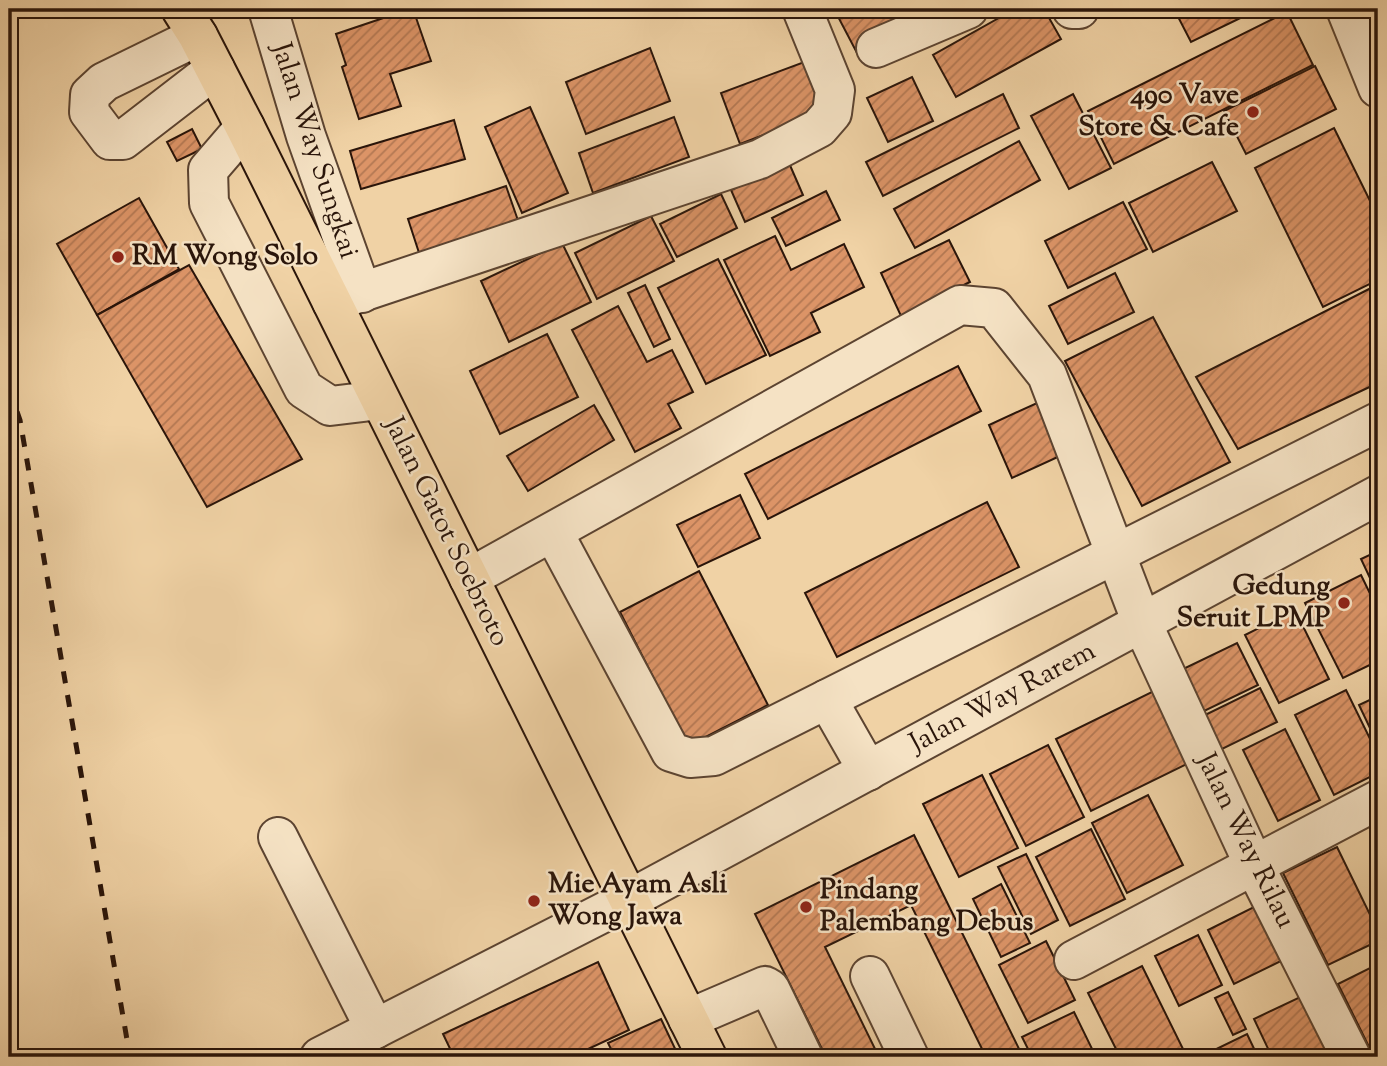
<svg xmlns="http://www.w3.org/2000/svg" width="1387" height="1066" font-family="'Sorts Mill Goudy',serif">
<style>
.building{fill:url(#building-hatch);stroke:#2a150a;stroke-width:2}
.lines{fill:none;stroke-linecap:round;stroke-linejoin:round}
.minor-casing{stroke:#5c4431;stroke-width:42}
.major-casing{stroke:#2a150a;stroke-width:42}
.minor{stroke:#f5e2c4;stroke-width:38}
.major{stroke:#f0d2a5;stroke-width:38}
.rail{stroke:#2a150a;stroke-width:5;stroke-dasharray:12 12;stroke-linecap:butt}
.poi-dot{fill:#8f2418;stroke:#f5e2c4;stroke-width:2.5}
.labels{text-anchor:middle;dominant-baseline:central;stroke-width:5;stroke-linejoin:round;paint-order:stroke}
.poi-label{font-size:28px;font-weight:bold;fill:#2a150a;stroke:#f5e2c4;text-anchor:start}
.street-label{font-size:28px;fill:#2a150a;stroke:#f5e2c4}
</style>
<defs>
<pattern id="building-hatch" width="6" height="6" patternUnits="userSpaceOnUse" patternTransform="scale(1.75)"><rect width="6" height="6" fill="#dc9467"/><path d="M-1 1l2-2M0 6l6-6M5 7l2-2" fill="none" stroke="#b37853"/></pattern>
</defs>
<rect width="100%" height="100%" fill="#f0d2a5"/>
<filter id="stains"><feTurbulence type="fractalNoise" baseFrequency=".00286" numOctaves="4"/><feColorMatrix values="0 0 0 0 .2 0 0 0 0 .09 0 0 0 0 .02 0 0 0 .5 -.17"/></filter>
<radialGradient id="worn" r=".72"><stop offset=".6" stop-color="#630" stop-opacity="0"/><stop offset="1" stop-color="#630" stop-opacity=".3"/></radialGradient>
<g class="building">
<polygon points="410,9 413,9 431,61 390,74 401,106 359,119 342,67 346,65 336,34"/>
<polygon points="834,9 894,9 905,29 857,53"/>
<polygon points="1015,9 1044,9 1061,39 956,97 933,55"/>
<polygon points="1174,9 1259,9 1191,42"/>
<polygon points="1287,12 1313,65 1114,164 1088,111"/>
<polygon points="650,48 670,101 586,134 566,82"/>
<polygon points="807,61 826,111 740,144 721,93"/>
<polygon points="1315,66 1336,109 1246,154 1224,111"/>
<polygon points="912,77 933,121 888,142 867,98"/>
<polygon points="1003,94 1019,128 883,196 866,162"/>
<polygon points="1073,94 1111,168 1069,189 1031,116"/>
<polygon points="530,107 568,193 522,213 485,127"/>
<polygon points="674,117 689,157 593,193 579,153"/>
<polygon points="454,120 465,159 361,189 350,151"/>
<polygon points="1334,128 1378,217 1378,280 1323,307 1255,168"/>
<polygon points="192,129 202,149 177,161 167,142"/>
<polygon points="1019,141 1040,180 915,248 894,209"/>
<polygon points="1212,162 1237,211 1153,252 1129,203"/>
<polygon points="789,163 803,195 745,222 731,190"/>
<polygon points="506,186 521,229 422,262 408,219"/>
<polygon points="826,191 840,220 786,246 772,218"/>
<polygon points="721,194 737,228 677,257 660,224"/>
<polygon points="139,198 179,269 97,315 57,244"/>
<polygon points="1123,202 1147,249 1068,288 1045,241"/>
<polygon points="651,216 674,261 597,299 575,253"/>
<polygon points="775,236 791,270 844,244 864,287 811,313 820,332 770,356 724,260"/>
<polygon points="949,240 970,282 901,316 881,273"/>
<polygon points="562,243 591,302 509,342 481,281"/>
<polygon points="718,259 766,355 706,384 658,288"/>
<polygon points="189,265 302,459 207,507 97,315"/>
<polygon points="1115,273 1134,312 1068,344 1049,306"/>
<polygon points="645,285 670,339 654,347 628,293"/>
<polygon points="1375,286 1378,293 1378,383 1238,449 1196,377"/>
<polygon points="618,306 647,362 672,350 693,392 668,404 681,428 635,452 572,330"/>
<polygon points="1153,317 1230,462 1142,506 1065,361"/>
<polygon points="547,334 578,397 500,434 470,371"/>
<polygon points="958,366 981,411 768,519 745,474"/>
<polygon points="1037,403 1060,456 1012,478 989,425"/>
<polygon points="594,405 614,440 528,491 507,456"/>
<polygon points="740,495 760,538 698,567 677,525"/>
<polygon points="987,502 1019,567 837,657 805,593"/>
<polygon points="1378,551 1378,595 1361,559"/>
<polygon points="699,571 768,705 688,746 620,612"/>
<polygon points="1361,575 1378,610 1378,661 1343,678 1305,603"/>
<polygon points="1295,610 1329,679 1279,703 1245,635"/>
<polygon points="1237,643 1258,685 1200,713 1179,671"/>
<polygon points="1162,687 1197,759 1091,811 1056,739"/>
<polygon points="1260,688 1277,722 1218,751 1201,717"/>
<polygon points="1346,690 1378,755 1378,773 1334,795 1295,715"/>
<polygon points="1378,696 1378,745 1359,705"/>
<polygon points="1285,729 1320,800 1278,821 1243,750"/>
<polygon points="1048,745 1084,817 1026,846 990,774"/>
<polygon points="982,775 1018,848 959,877 923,804"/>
<polygon points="1148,795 1183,865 1127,893 1092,823"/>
<polygon points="1091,829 1125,899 1070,926 1036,857"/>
<polygon points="914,835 1023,1057 986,1057 911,905 825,947 879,1057 826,1057 755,914"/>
<polygon points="1337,847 1378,931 1378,941 1328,965 1283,873"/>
<polygon points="1026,854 1058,920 1031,934 998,867"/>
<polygon points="1001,884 1030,943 1001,957 973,899"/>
<polygon points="1268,900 1295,954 1234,984 1208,930"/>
<polygon points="1198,935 1222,985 1179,1006 1155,956"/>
<polygon points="1046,941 1075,1000 1028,1023 999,965"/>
<polygon points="598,962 629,1030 571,1057 454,1057 443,1034"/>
<polygon points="1378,964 1378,1057 1374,1057 1338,984"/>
<polygon points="1142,966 1185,1053 1176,1057 1120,1057 1088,993"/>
<polygon points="1313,991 1345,1057 1272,1057 1254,1019"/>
<polygon points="1228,992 1246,1029 1233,1035 1215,998"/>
<polygon points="1074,1012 1096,1057 1032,1057 1022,1037"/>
<polygon points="661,1019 679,1057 615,1057 608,1043"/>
<polygon points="1247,1034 1258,1057 1200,1057"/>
</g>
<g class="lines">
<defs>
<g id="minor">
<polyline points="268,9 306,136 362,293"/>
<polyline points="1072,9 1079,9"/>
<polyline points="1346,9 1378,88"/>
<polyline points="198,36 104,82 90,95 89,112 110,140 123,140 215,69"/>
<polyline points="876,48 968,9"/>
<polyline points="245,127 208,170 209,203 304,389 330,406 380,400"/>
<polyline points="332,302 760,159 819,128 832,113 835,90 802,9"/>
<polyline points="553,532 671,752 690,758 714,756 1378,422"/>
<polyline points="469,578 960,305 994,308 1047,375 1142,623 1254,865 1351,1057"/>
<polyline points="827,699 868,771"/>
<polyline points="278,837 375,1029"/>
<polyline points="1074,960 1378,800"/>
<polyline points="870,976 909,1057"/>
<polyline points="688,1019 765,986 770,989 803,1057"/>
<polyline points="320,1057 628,900 1378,495"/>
</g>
<polyline id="major" points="181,9 198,36 245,127 707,1057"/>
</defs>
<use href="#minor" class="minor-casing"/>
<use href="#major" class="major-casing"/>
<use href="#minor" class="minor"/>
<use href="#major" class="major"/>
<polyline class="rail" points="9,389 20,420 130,1057"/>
</g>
<g class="poi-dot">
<circle cx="1253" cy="112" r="7"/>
<circle cx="118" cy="257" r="7"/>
<circle cx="1344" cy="603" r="7"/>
<circle cx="534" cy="901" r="7"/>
<circle cx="806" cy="907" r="7"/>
</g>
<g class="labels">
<g class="poi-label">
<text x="1239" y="96" text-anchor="end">490 Vave<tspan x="1239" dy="32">Store &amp; Cafe</tspan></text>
<text x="132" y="257">RM Wong Solo</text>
<text x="1330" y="587" text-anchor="end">Gedung<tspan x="1330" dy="32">Seruit LPMP</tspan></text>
<text x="548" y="885">Mie Ayam Asli<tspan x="548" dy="32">Wong Jawa</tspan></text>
<text x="820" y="891">Pindang<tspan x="820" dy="32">Palembang Debus</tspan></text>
</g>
<g class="street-label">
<text transform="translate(314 151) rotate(72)">Jalan Way Sungkai</text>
<text transform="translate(446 532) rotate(64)">Jalan Gatot Soebroto</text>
<text transform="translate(1003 698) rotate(-28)">Jalan Way Rarem</text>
<text transform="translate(1245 841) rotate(64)">Jalan Way Rilau</text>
</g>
</g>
<rect width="1387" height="1066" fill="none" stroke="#f0d2a5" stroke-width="35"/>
<rect x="10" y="10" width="1366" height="1045" fill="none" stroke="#2a150a" stroke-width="3.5"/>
<rect x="18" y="18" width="1352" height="1031" fill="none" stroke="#2a150a" stroke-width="2"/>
<rect width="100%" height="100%" filter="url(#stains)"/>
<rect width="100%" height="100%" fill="url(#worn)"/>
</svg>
